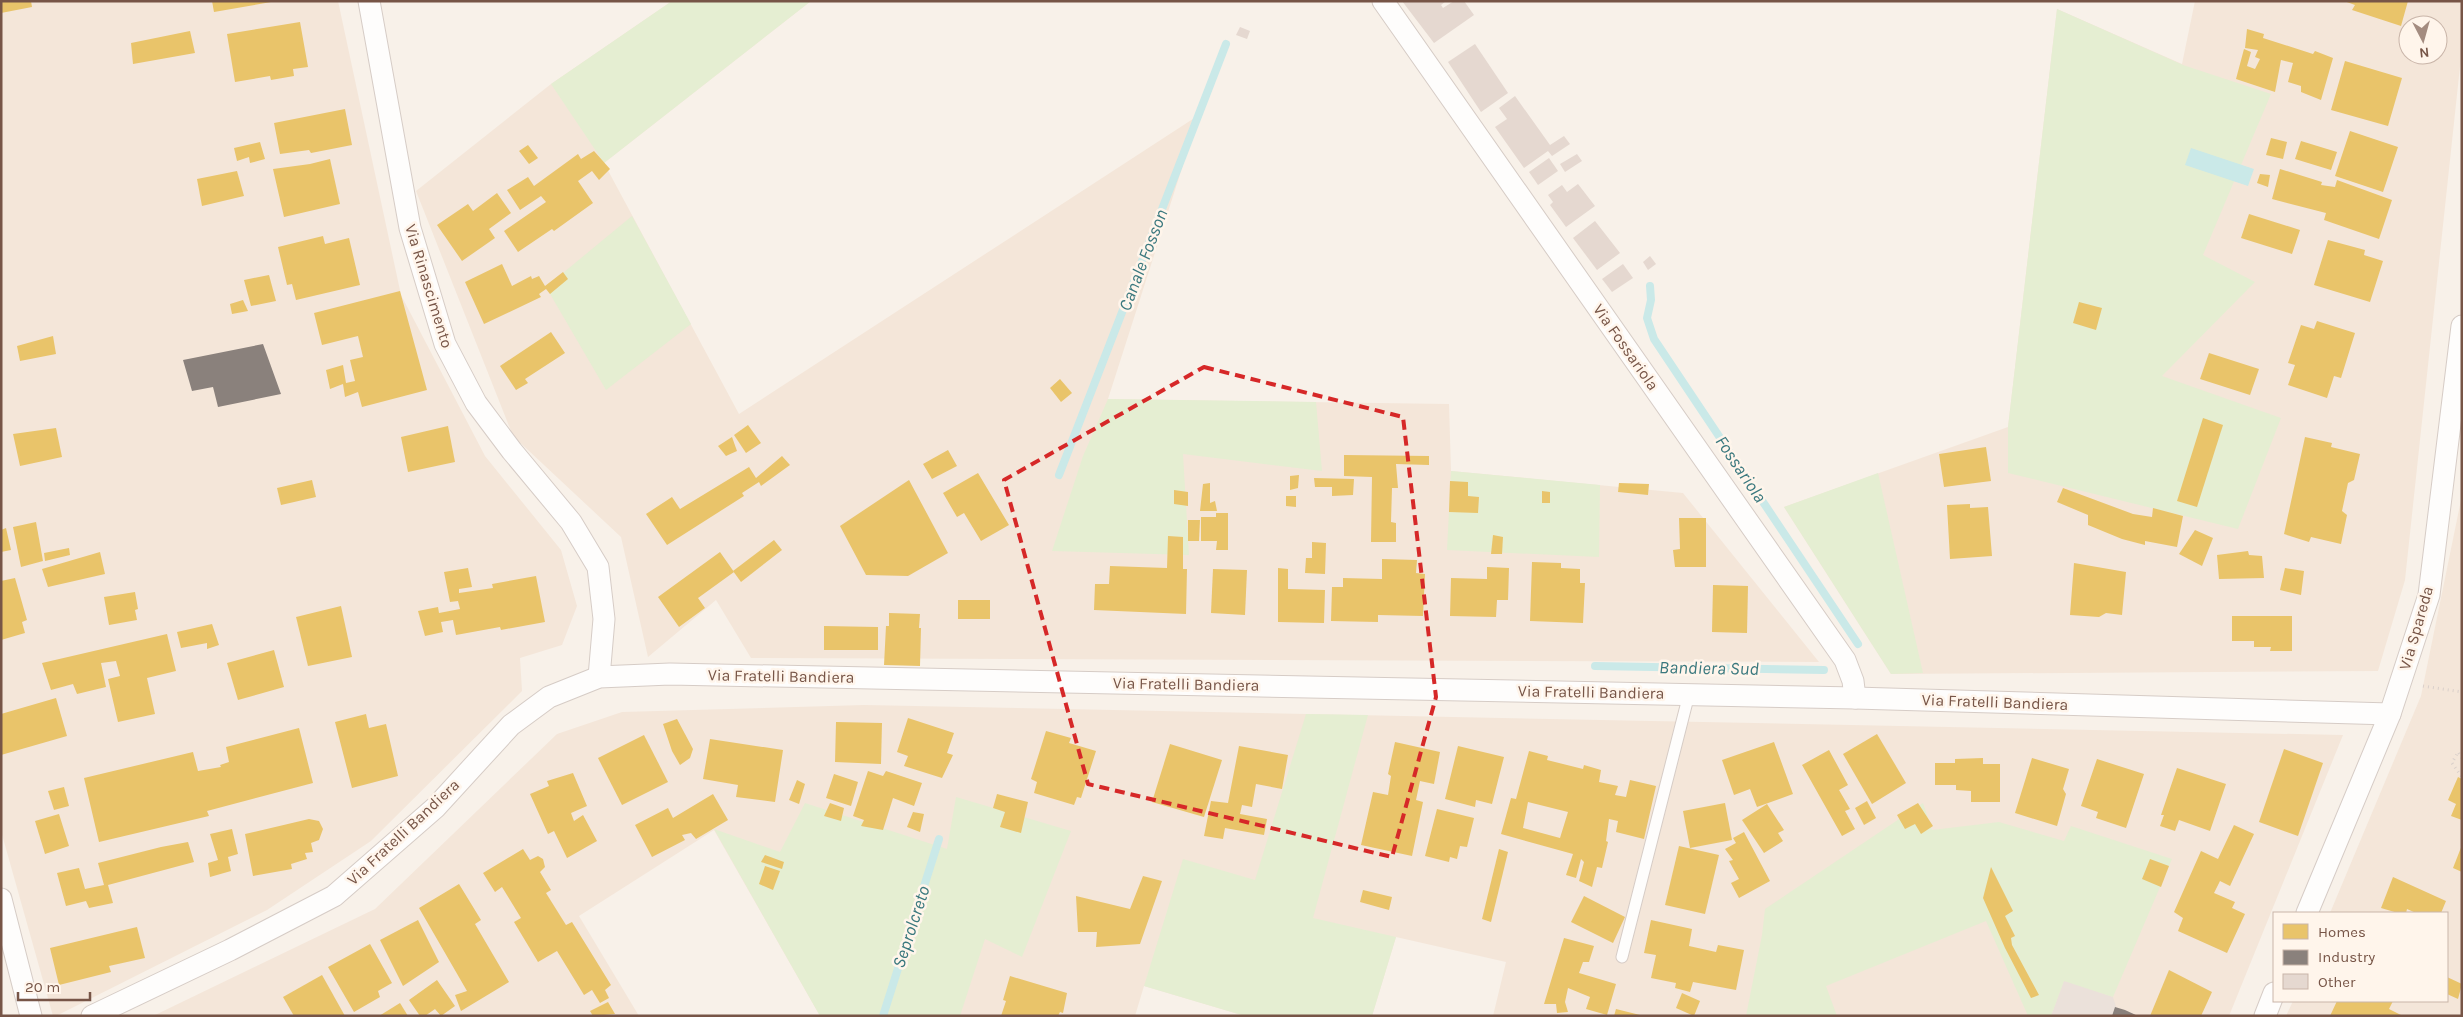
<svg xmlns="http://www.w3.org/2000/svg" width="2463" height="1017" font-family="Karla,sans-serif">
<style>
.residential{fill:#f4e6d9;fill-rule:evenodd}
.industrial{fill:#ebe1da}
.green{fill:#e5eed2}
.water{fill:#cae9e8}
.homes{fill:#e9c46a;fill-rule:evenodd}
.industry{fill:#8a817c}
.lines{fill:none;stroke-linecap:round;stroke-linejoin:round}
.stream{stroke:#cae9e8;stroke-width:8}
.building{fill:#e5d8d0}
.service-casing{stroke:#d6ccc6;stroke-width:13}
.minor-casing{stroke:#d6ccc6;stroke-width:23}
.path{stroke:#dad0cb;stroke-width:3;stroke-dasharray:1 4;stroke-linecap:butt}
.service{stroke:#fefdfc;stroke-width:11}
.minor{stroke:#fefdfc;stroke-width:21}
.marked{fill:none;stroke:#d62828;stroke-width:4;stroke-dasharray:10 6;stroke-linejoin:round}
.labels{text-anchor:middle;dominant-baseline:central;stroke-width:5;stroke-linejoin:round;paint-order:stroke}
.street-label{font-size:16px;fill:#775547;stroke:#fff5eb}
.water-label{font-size:18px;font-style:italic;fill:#3a787e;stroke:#fff5eb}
</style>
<rect width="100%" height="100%" fill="#f8f1e9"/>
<g class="residential">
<polygon points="1,1 338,1 401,295 485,456 561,550 577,606 562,645 520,658 522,691 371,841 267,910 56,1016 53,1016 1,831"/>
<polygon points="672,1 811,1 604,163 739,414 1199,115 1108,399 1449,404 1451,471 1683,493 1819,662 751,658 716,600 648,657 621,537 513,436 416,191 551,84"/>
<path d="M2195 1H2462V48L2405 580 2378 671 1891 674 1784 507 2008 427 2057 9 2182 64ZM2408 25H2438V55H2408Z"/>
<polygon points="2462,495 2462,1016 2286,1016 2293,1001 2447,1001 2447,913 2330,913 2421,696"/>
<polygon points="864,705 2343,735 2229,1016 1493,1016 1506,962 1396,937 1372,1016 1245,1016 1144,986 1135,1016 820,1016 714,830 579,916 639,1016 153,1016 375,909 557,734 622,712"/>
</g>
<polygon class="industrial" points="2064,980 2113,997 2119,1016 2051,1016"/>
<g class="green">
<polygon points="672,1 811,1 604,163 551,84"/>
<polygon points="2057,9 2183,65 2271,94 2203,255 2255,282 2162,376 2281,418 2238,529 2008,473 2008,427"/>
<polygon points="632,216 691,324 606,390 546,287"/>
<polygon points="1108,399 1316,402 1322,471 1183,454 1189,555 1052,551 1083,456"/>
<polygon points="1451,471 1600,485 1599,557 1447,550"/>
<polygon points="1878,473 1923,673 1891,674 1784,507"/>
<polygon points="1306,714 1368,715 1313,918 1396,937 1372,1016 1245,1016 1144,986 1183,859 1255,880"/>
<polygon points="956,797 1071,831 1022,957 985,939 960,1016 820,1016 714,829 780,852 805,803 947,849"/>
<polygon points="1923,803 1932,830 1999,822 2064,841 2071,826 2172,859 2113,997 2064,981 2051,1016 2028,1016 1986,921 1826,986 1837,1016 1746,1016 1762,935 1765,909"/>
</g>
<polygon class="water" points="2191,148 2254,169 2248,186 2185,165"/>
<g class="homes">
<polygon points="1,1 31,1 32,7 1,13"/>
<polygon points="212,1 271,1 271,2 214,12"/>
<polygon points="2344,1 2408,1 2401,26 2352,10 2355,5"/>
<polygon points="300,22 308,67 293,69 294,76 271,80 270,76 235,82 227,34"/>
<polygon points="2247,29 2264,34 2263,38 2313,54 2315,51 2333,58 2321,100 2301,92 2301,86 2288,82 2293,63 2281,60 2275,92 2236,79 2244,49 2251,52 2247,66 2255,69 2260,59 2255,57 2258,50 2245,48"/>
<polygon points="190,31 195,53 133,64 131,43"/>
<polygon points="2345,61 2402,78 2388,126 2331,110"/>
<polygon points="345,109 352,145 311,153 309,150 280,154 274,123"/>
<polygon points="2350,131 2398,147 2383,192 2335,176"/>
<polygon points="2271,138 2287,142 2283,159 2266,155"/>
<polygon points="2301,141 2337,152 2331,170 2295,159"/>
<polygon points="260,142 265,159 250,163 249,157 237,161 234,148"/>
<polygon points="528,145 538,158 529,164 519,151"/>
<polygon points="594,151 610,169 599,180 592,171 578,181 593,203 554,231 552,229 518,252 504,231 546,202 541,196 520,210 507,190 528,177 534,186 578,154 581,159"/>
<polygon points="330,159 340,204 284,217 273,169 310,164"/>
<polygon points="2280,169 2322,182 2321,185 2335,187 2337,180 2392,200 2379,239 2324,220 2326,213 2272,199"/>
<polygon points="237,171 244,196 202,206 197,179"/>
<polygon points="2260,174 2270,175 2268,187 2257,183"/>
<polygon points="497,193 511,213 489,229 495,238 462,261 437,225 468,204 473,211"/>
<polygon points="2249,214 2300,230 2292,254 2241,238"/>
<polygon points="323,236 325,244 349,238 360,285 296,300 292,284 287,285 278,247"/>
<polygon points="2328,240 2365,250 2364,255 2383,261 2370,302 2314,285"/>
<polygon points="502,264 512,286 531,276 532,279 539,276 545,286 563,272 568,279 550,294 546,289 539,294 541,297 484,324 465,282"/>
<polygon points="269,275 276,301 251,306 244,280"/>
<polygon points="400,291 427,390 362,407 358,392 345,397 343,384 330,389 326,370 343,365 346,383 355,381 350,360 363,357 358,336 322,345 314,313"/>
<polygon points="243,300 248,311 232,314 230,304"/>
<polygon points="2079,302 2102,308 2096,330 2073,323"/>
<polygon points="2317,321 2355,333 2341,378 2334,376 2327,398 2288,385 2295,365 2288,363 2301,325 2314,329"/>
<polygon points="551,332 565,353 525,379 528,383 516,390 500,366"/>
<polygon points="53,336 56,354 20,361 17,346"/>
<polygon points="2209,353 2259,369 2250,395 2200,379"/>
<polygon points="1060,379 1072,393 1061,402 1050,388"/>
<polygon points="2203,418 2223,425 2197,507 2177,501"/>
<polygon points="748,425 761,443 746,453 734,435"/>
<polygon points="448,426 455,462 408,472 401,437"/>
<polygon points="56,428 62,457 20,466 13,434"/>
<polygon points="732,437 737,451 726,456 718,446"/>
<polygon points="2305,437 2332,443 2331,447 2360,454 2354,480 2348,483 2342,511 2347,515 2341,544 2311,537 2309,542 2284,534"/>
<polygon points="1986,447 1991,481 1944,487 1939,454"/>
<polygon points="948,450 957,466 932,479 923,464"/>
<polygon points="1344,455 1429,456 1429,465 1396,464 1398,488 1392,488 1391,522 1396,523 1396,542 1371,542 1372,477 1344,476"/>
<polygon points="782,456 790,465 761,486 759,482 742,493 744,496 667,545 646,514 672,497 680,509 749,467 756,478"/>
<polygon points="978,473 1009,525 981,541 964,513 957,517 943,493"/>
<polygon points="1299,475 1298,488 1290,490 1290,476"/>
<polygon points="1314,478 1354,479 1353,495 1332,496 1332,487 1315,487"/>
<polygon points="312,480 316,497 281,505 277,488"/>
<polygon points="909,480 948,553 908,576 866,575 840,526"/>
<polygon points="1450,481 1468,482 1468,496 1479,497 1478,513 1449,512"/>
<polygon points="1210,483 1210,503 1215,501 1217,511 1200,511 1203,484"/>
<polygon points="1619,483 1649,484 1648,495 1618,492"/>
<polygon points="2063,488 2133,514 2152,517 2153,508 2183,516 2177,547 2145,541 2145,545 2122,539 2088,525 2088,515 2057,502"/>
<polygon points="1174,490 1188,492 1188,506 1174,504"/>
<polygon points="1542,491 1550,492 1550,503 1542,503"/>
<polygon points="1286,496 1296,496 1296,507 1286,506"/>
<polygon points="1970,504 1970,508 1988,507 1992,556 1950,559 1947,505"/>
<polygon points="1216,513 1228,513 1228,550 1216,550 1217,541 1201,541 1201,517 1216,517"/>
<polygon points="1679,518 1706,518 1706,567 1675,567 1673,550 1680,549"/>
<polygon points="1188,520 1200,520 1199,541 1188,541"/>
<polygon points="36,522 43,561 21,567 13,527"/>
<polygon points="6,528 11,550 1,552 1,530"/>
<polygon points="2195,530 2213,538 2202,566 2179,554"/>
<polygon points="1493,535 1503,537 1502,554 1491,554"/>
<polygon points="1168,536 1183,537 1183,569 1187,569 1186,614 1094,610 1095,584 1109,584 1110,566 1167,568"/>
<polygon points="774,540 782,550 741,582 733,571"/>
<polygon points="1312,542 1326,543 1325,574 1305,573 1306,558 1312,558"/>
<polygon points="69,548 70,555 45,561 44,553"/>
<polygon points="2248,551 2249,555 2262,556 2264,578 2219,579 2217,555"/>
<polygon points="100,552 105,574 48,587 42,569"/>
<polygon points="720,552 734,572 698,598 705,608 679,627 658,597"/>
<polygon points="1382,559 1417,560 1416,573 1425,574 1423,616 1378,615 1378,622 1331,621 1332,587 1343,587 1343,578 1382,579"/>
<polygon points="1532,562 1561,563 1561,568 1580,569 1580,583 1585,583 1583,623 1530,621"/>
<polygon points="2074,563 2126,572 2122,615 2106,613 2099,617 2070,615"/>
<polygon points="1487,567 1509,568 1508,600 1497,600 1496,617 1450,616 1451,578 1487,579"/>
<polygon points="468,568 472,587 459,589 459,593 493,588 492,584 536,576 545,622 501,630 500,627 456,635 453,620 441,622 443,632 425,636 418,611 438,607 439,613 460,609 458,601 450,602 444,572"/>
<polygon points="1278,568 1288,569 1288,589 1325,590 1324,623 1278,622"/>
<polygon points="2285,568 2304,571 2301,595 2280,590"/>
<polygon points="1213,569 1247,570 1245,615 1211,613"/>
<polygon points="15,578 27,620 22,622 25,633 1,640 1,581"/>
<polygon points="1713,585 1748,586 1747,633 1712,632"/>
<polygon points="135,592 138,609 135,610 137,620 109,625 104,597"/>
<rect x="958" y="600" width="32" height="19"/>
<polygon points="341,606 352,657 308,666 296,617"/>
<polygon points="889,613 920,614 919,628 921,628 920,666 884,665 886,626 889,626"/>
<polygon points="2232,616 2292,616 2292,651 2270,651 2271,647 2254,647 2254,641 2232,641"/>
<polygon points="212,624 219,645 207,649 207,643 181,648 177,632"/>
<polygon points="824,626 878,627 878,650 824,650"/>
<polygon points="167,634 176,671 147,678 155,714 118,722 108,679 120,676 116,661 101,663 106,687 77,694 73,684 51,690 42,663"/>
<polygon points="274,650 284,687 238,700 227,663"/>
<polygon points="56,698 67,736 1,755 1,714"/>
<polygon points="366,714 369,728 386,724 398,776 352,788 335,722"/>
<polygon points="908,718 954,733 947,753 953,755 942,778 904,766 908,756 897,752"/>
<polygon points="677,719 693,749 690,758 680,765 672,751 663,724"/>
<polygon points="836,722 882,723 881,764 835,762"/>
<polygon points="299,728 313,783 207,811 209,816 99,842 84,778 193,752 198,771 221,767 220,765 229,762 226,747"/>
<polygon points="1046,731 1071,738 1069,743 1096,751 1081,798 1077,797 1074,805 1034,793 1037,782 1031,779"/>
<polygon points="1877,734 1906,783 1872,804 1843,754"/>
<polygon points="644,735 668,782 622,805 598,758"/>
<polygon points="710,739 783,750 775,802 736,797 738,785 703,779"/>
<polygon points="1395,742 1440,752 1434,784 1420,781 1416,800 1423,802 1412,856 1361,845 1373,792 1388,795 1391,776 1388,774"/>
<polygon points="1774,742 1793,794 1757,807 1750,789 1734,795 1722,760"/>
<polygon points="1170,744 1222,760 1204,817 1152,802"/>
<polygon points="1239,746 1288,755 1282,789 1256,784 1252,807 1242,805 1240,814 1267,819 1264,835 1225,828 1223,839 1204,836 1211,801 1228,803"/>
<polygon points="1458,746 1504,757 1492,804 1476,800 1475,807 1445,799"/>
<polygon points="2284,749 2323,763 2298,836 2259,822"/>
<polygon points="1829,750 1848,785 1839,790 1850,809 1845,811 1855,829 1842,836 1802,765"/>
<path d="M1529 751 1548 756 1547 760 1583 769 1584 765 1601 770 1599 782 1618 786 1615 795 1626 797 1630 780 1656 786 1644 839 1616 832 1618 821 1609 819 1606 841 1608 842 1602 868 1597 867 1592 887 1579 881 1584 862 1581 859 1576 878 1566 875 1573 854 1501 834 1511 798 1516 799ZM1528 802 1568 812 1560 838 1523 828Z"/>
<polygon points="1983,758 1983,764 2000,764 2000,802 1971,802 1971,791 1956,790 1956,785 1935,785 1935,763 1955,763 1955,759"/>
<polygon points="2032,758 2069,769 2063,789 2066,794 2057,826 2015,813"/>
<polygon points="2097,759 2144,774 2126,828 2096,818 2098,812 2081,806"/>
<polygon points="2177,768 2226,784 2210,831 2179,820 2175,831 2160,826 2164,815 2161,815"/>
<polygon points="868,771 883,776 886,771 922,783 914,806 893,798 883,830 861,826 864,820 853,816"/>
<polygon points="573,773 587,806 571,813 574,821 583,815 597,841 567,858 554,831 548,834 530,794 549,786 547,781"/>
<polygon points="834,774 858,782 851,806 826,798"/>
<polygon points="2458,777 2462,779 2462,820 2451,816 2456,804 2448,800"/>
<polygon points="797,780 805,784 799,804 789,800"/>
<polygon points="64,787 69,806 54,810 48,791"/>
<polygon points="713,794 728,820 696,839 691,833 682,835 685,840 652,857 635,825 668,808 673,818"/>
<polygon points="997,794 1028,802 1021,833 1000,827 1005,812 993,808"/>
<polygon points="1867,801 1876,818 1864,825 1855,808"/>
<polygon points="830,803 844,808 841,821 824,816"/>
<polygon points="1725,803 1732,840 1690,848 1683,811"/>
<polygon points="1918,803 1933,826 1921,834 1915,824 1905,829 1897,815"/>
<polygon points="1767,804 1784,830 1778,833 1783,841 1764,853 1742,820"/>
<polygon points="1437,809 1474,818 1467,847 1460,846 1457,859 1450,857 1449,862 1425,856"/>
<polygon points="913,812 924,814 920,832 907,827"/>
<polygon points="59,814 69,846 45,854 35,821"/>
<polygon points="309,819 319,821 323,829 319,840 311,843 313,852 305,853 307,859 291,864 292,869 253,876 245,834"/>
<polygon points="2234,825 2254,834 2230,886 2220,881 2214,893 2235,902 2232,908 2245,914 2227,953 2178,931 2183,918 2174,912 2201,851 2218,859"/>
<polygon points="232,829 238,854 228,857 231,871 210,877 208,863 218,860 210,834"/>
<polygon points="1744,832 1770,881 1739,898 1731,883 1739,879 1729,861 1733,860 1725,849 1736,843 1733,838"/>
<polygon points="188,842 194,862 108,885 113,903 89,908 86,901 66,906 57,873 79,868 85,889 104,885 98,863 161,847"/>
<polygon points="2462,845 2462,872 2453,868"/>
<polygon points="1679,846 1719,855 1705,914 1665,905"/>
<polygon points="523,849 530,860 538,856 543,859 545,867 540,872 551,890 546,893 566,925 572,922 611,985 605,990 609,998 600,1003 592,990 584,995 557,951 538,962 514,922 521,918 502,887 495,892 483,873"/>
<polygon points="1499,849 1508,852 1491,922 1482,919"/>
<polygon points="765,855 784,862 782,869 761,862"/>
<polygon points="2150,859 2169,866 2161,887 2142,879"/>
<polygon points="765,866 780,871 773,890 759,884"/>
<polygon points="1991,867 2013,911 2005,916 2015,936 2011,938 2012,945 2039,995 2031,998 2005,948 1983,898"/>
<polygon points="1143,876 1162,881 1140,944 1096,947 1097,932 1078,932 1076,896 1130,909"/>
<polygon points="2393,877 2446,901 2441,913 2416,913 2407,909 2406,913 2398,913 2381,908"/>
<polygon points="459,884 481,920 475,924 509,982 461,1011 455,995 467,991 419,908"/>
<polygon points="1363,890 1392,897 1389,910 1360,902"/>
<polygon points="1584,896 1625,917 1613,943 1571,922"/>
<polygon points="418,920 439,962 403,986 380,940"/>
<polygon points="1651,920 1692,929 1689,946 1716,952 1718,945 1744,950 1736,990 1693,982 1690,992 1675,988 1676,983 1651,978 1656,955 1644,953"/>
<polygon points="137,927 145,958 109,966 111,972 59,985 50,948"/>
<polygon points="1564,938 1594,946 1589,962 1583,962 1579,973 1616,984 1607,1015 1586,1009 1590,997 1568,988 1565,1002 1568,1012 1557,1013 1556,1004 1544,1004"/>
<polygon points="370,944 392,983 378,991 380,997 354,1012 328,967"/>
<polygon points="2169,970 2212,992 2201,1016 2150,1016"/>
<polygon points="322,975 345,1016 294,1016 283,997"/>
<polygon points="1010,976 1067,993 1063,1013 1060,1012 1058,1016 1001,1016 1006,1001 1003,1000"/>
<polygon points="2447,977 2462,984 2458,999 2447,994"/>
<polygon points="437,980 455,1006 441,1016 435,1009 425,1016 420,1016 409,1000"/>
<polygon points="1682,993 1700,1001 1694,1016 1676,1008"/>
<polygon points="2337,1001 2393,1001 2389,1009 2403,1016 2330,1016"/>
<polygon points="608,1002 615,1014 593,1016 590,1011"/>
<polygon points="400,1003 408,1016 379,1016"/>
<polygon points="1616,1009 1640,1015 1640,1016 1614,1016"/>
</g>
<g class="industry">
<polygon points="263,344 281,394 218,407 213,387 192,391 183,360"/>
<polygon points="2115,1007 2125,1010 2138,1016 2112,1016"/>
</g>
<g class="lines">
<g class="stream">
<polyline points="1650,286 1651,300 1647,318 1654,339 1858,644"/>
<polyline points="1059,475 1226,44"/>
<polyline points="1595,666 1824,670"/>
<polyline points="883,1016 939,839"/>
</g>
</g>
<g class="building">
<polygon points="1402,1 1446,1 1441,5 1443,8 1454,1 1464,1 1474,15 1434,43"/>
<polygon points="1240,27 1250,31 1247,39 1236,35"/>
<polygon points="1475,44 1508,93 1481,112 1448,62"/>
<polygon points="1515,96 1550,145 1564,136 1570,144 1552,156 1548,151 1524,168 1495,127 1507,119 1499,108"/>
<polygon points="1577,154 1582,161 1565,172 1560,164"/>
<polygon points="1549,158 1558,171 1538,185 1529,172"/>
<polygon points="1578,184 1595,206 1566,227 1550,205 1553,202 1548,195 1562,185 1567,192"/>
<polygon points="1595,221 1620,253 1597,270 1573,238"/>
<polygon points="1650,256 1656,264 1648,270 1643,262"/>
<polygon points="1623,264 1633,278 1612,292 1602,279"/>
</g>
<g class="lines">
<defs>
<polyline id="service" points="1622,957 1689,694"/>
<g id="minor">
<polyline points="369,1 410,228 445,344 476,403 512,451 571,522 598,567 604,619 599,677"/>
<polyline points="1383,1 1845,660 1853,681 1855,698"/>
<polyline points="1,899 31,1016"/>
<polyline points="2307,913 2390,714 2429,595 2462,326"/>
<polyline points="92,1016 230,950 334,896 436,807 511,725 549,697 599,677 670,674 1855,698 2390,714"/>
<polyline points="2265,1016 2274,993"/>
</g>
</defs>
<use href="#service" class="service-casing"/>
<use href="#minor" class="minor-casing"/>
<g class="path">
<polyline points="2423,686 2462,692"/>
<polyline points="2462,758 2458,752 2452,763 2462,777"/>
</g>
<use href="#service" class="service"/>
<use href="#minor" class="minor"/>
</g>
<path class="marked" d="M1204 367 1403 417 1436 697 1392 857 1088 784 1004 480Z"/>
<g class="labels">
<g class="street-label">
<text transform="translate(429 286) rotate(73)">Via Rinascimento</text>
<text transform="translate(1626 347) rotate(55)">Via Fossariola</text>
<text transform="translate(2416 628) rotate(-74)">Via Spareda</text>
<text transform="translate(781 676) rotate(1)">Via Fratelli Bandiera</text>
<text transform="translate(1186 684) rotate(1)">Via Fratelli Bandiera</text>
<text transform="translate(1591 692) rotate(1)">Via Fratelli Bandiera</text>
<text transform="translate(1995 702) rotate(2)">Via Fratelli Bandiera</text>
<text transform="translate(403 832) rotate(-43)">Via Fratelli Bandiera</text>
</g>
<g class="water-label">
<text transform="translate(1143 260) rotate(-69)">Canale Fosson</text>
<text transform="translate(1741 469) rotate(56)">Fossariola</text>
<text transform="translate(1709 668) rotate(1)">Bandiera Sud</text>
<text transform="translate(911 927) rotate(-72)">Seprolcreto</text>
</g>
</g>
<rect width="2463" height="1017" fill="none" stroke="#775547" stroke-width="5"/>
<rect x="2273" y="912" width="175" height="90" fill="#fff5eb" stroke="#c9b5a9"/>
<rect x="2283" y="924" width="25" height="15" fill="#e9c46a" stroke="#c9b5a9"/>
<text x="2318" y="937" font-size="15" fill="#775547">Homes</text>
<rect x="2283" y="950" width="25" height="15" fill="#8a817c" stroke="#c9b5a9"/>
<text x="2318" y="962" font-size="15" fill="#775547">Industry</text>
<rect x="2283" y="974" width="25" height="15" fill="#e5d8d0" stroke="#c9b5a9"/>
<text x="2318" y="987" font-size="15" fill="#775547">Other</text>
<g transform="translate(2423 40) rotate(174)"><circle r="24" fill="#fff5eb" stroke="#c9b5a9"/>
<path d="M0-4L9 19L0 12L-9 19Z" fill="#a48c80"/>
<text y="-8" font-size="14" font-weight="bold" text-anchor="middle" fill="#775547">N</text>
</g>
<path d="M18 992v8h72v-8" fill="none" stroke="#775547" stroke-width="2.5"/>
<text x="25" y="992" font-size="15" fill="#775547" stroke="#fff5eb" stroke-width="4" paint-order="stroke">20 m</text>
</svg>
